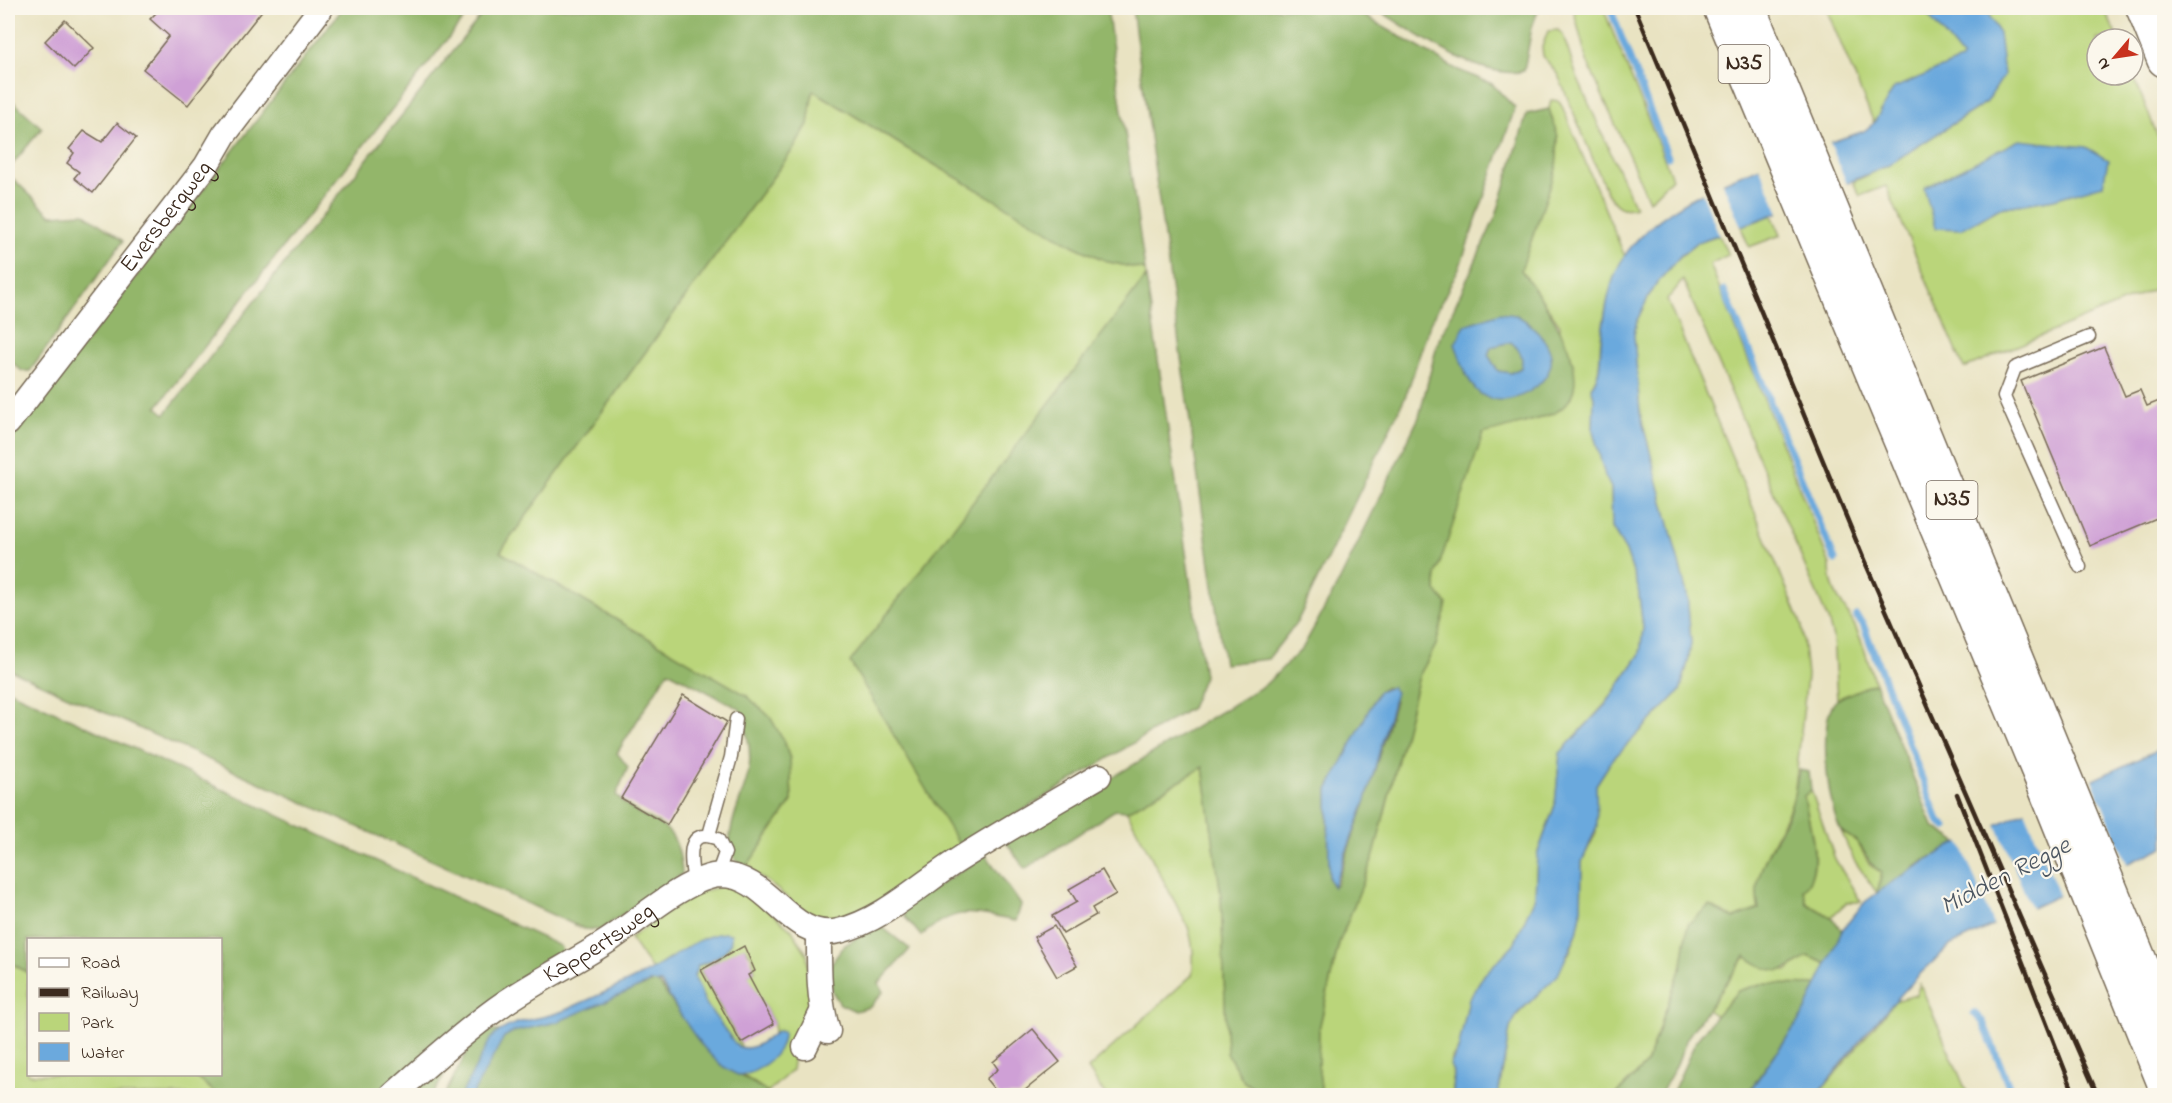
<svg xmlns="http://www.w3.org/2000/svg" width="2172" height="1103" font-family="'Indie Flower',sans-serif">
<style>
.green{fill:#bad57a;stroke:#7a804c;stroke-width:1.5;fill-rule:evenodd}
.forest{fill:#93b66a;stroke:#677044;stroke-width:1.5;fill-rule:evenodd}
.water{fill:#6ba9dd;stroke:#536a7e;stroke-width:1.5;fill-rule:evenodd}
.pier{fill:#e9e3c2}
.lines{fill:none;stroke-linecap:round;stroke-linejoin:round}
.stream{stroke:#6ba9dd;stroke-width:7}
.building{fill:#cfa0d6}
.lane-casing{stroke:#786b57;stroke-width:15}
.street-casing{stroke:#786b57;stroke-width:27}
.secondary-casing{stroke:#786b57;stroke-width:36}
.primary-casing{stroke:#786b57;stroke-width:36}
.lane{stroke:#fff;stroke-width:12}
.street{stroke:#fff;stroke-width:24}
.secondary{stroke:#fff;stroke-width:33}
.primary{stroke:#fff;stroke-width:33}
.rail{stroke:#3b2a1e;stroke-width:4.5}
.labels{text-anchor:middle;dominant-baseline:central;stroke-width:4.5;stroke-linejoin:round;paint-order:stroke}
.shield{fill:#fbf7ec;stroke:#75685c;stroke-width:1.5}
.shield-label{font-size:22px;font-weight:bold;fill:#3b2a1e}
.street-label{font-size:24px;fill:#3b2a1e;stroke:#fbf7ec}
.water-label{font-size:26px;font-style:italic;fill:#4c5661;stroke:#fbf7ec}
</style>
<rect width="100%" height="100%" fill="#fbf7ec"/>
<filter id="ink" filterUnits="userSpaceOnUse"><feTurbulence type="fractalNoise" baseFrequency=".0167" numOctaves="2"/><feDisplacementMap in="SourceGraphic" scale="12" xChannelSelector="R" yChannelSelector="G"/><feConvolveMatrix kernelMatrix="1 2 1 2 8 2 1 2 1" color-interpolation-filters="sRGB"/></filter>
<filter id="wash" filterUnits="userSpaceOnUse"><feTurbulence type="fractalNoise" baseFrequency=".008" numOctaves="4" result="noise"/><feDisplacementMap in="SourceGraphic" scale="24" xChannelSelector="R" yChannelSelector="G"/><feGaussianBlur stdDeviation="1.35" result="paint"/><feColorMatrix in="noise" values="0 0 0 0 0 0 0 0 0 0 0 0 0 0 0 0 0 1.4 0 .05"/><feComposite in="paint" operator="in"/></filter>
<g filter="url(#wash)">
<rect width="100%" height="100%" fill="#e9e3c2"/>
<g class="green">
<polygon points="1573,8 1603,8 1672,178 1649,201 1587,61"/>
<polygon points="1826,8 1848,8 1851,11 1855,8 1922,8 1963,57 1961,60 1894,88 1874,123"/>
<path d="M1985 8H2104L2118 39H2097V75H2133L2164 152V285L1964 368 1886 186 1860 196 1853 182 1887 166 1987 102 1999 33ZM2086 147 2054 199 2000 208 1978 221Z"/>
<path d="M1558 30 1563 35 1577 77 1635 207C1621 212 1615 205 1607 193L1558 75 1543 56 1542 47 1548 31Z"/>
<polygon points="813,90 906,148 1074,246 1109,262 1145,270 1146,277 980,495 961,848 870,909 832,922 811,917 767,881 745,869 792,801 790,759 783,740 770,717 746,695 500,552 794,148 808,124"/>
<path d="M1551 100 1559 101 1562 106 1625 257C1610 281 1605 310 1601 338 1599 355 1602 372 1591 387L1594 397 1593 431 1611 488 1612 528 1626 551 1638 587 1643 628 1640 654 1605 704 1560 753 1555 805 1537 855 1535 897 1514 944 1483 976 1469 999 1458 1050 1452 1057 1453 1095 1322 1096 1318 1064 1319 1029 1339 943 1374 855 1419 676 1436 645 1441 600 1436 591V575L1476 452 1482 434 1558 411 1560 325 1521 270 1556 169 1558 137 1549 109Z"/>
<polygon points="1772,215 1781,235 1749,247 1741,227"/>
<path d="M1719 235 1728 255 1710 264 1830 565C1830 591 1840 600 1852 621 1863 639 1868 663 1875 683L1837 699 1833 638 1828 620 1683 280 1667 300 1802 626 1807 676 1794 798C1781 833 1749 871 1759 910L1734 918 1688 924 1682 965 1646 1064 1615 1095 1498 1096 1510 1028 1518 1014 1544 988 1569 954 1577 933 1581 914 1582 861 1596 833V785L1612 760 1680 691 1688 662 1691 643 1687 594 1640 413 1634 335 1637 320 1653 288 1674 262 1698 242Z"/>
<path d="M1203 767 1221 895 1227 1053 1244 1082 1265 1095H1105L1088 1069 1192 975C1195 957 1193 943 1188 927L1127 811Z"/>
<path d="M1811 790 1835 859 1861 902H1847L1831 917 1807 904 1803 889C1826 869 1808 822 1804 796Z"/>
<polygon points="1841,831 1857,842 1870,865 1882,873 1877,893 1854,860"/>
<path d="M725 885 747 891 791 929 807 954 812 1014 794 1054 792 1070 768 1092 742 1075 750 1073 778 1031 774 1033V1024L747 975 755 971 752 957 744 947 701 971 742 1048C723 1041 701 995 694 976L698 966 715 961 727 948 690 946 652 970 630 938 694 894Z"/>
<polygon points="1746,956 1787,971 1808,956 1828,964 1817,985 1761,984 1738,991 1716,1016 1707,1010"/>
<polygon points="8,961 28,973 28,1074 194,1075 218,1095 8,1095"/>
<polygon points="1920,984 1968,1095 1817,1096 1895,1001 1916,995"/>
</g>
<g class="forest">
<path d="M343 8H472L157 407 165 414 487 8H1107L1145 270 1109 262 1074 246 906 148 813 90 808 124 794 148 500 552 746 695 770 717 783 740 790 759 792 801 745 869C711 845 745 800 749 769 752 748 746 728 740 709L668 671 617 753 628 767 616 795C646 830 678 810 682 874L600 930 584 929 564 920 8 669V443Z"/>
<polygon points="1132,8 1351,8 1456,69 1492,84 1515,108 1460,266 1430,324 1406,395 1297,622 1268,659 1224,664"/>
<path d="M1375 8H1539L1532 27 1524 71C1481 82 1411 30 1375 8Z"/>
<polygon points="8,97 42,128 8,170"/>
<path d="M1549 109 1558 137 1556 169 1521 270C1541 298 1605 381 1558 411 1545 419 1500 429 1483 434L1436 575V591L1447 604 1436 645 1419 676 1374 855 1339 943 1319 1029 1318 1064 1322 1095H1265L1244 1082 1227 1053 1221 895 1203 767 1127 811 1115 810 1025 869 1006 842 1265 685 1302 649 1338 584 1419 417 1437 345 1496 216 1527 114ZM1517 315 1543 380 1465 374ZM1386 687 1395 701 1393 708 1366 800 1336 885 1332 886 1329 878 1328 790 1378 692Z"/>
<polygon points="8,174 51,215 84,213 123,241 30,371 22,371 8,359"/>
<polygon points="1146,277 1204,676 1191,708 961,848 850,662"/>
<path d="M1511 342C1520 350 1524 356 1521 368L1511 373 1498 371 1488 355 1491 347Z"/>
<path d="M1875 683 1933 826 1959 843 1924 861 1877 893 1882 873C1866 862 1867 852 1856 841 1852 837 1844 835 1841 830 1828 811 1816 714 1837 700 1842 696 1867 687 1875 683Z"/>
<polygon points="8,690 560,946 564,956 472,1017 380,1096 218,1095 194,1075 220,1074 220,940 28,940 28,973 8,961"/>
<path d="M1799 770 1809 772 1811 790 1804 796C1808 823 1825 868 1803 890L1807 904 1831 917 1842 930 1828 964 1808 956C1780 976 1774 975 1745 956L1687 1038 1677 1064 1660 1095 1615 1096 1646 1064 1682 965 1688 924 1709 906 1734 918 1759 909C1750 874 1774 846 1788 815 1794 800 1796 785 1799 770Z"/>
<path d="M986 855 1021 905 1016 921C971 913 958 904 921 936L905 917 902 908Z"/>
<polygon points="875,927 883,928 910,949 879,983 883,992 870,1007 855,1011 840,1004 832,991 830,965 845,945"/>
<polygon points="657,981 693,1032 721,1064 768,1092 765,1096 444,1096 474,1039 483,1030 513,1032"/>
<polygon points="1761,984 1817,985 1805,1012 1746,1095 1671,1096 1696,1041 1716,1016 1738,991"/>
<polygon points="438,1067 444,1075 433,1095 402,1096"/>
</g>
<g class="water">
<path d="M1922 8H1985L1999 33 2004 75 1987 102 1887 166 1772 215 1698 242 1680 256 1653 288 1637 320 1634 335 1640 413 1687 594 1691 643 1688 662 1680 691 1612 760 1596 785 1597 826 1582 862 1581 914 1577 933 1558 975 1518 1013 1510 1028 1498 1095H1453L1454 1074 1450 1065 1458 1050 1469 999 1483 976 1514 944 1535 897 1537 855 1555 805 1560 753 1606 704 1640 654 1643 628 1638 587 1626 551 1612 528 1611 488 1605 476 1593 431 1594 397 1591 387C1603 372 1599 353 1602 334 1605 314 1608 291 1616 272 1648 194 1790 157 1864 131L1874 123 1894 88 1961 60 1962 57Z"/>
<polygon points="2019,140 2086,147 2108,160 2103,185 2054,199 2000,208 1961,229 1935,228 1924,188"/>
<path d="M1500 313C1505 314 1513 314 1518 316 1534 325 1557 348 1550 368 1541 394 1497 412 1476 390 1465 377 1461 359 1455 344L1465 325ZM1511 342C1520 350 1524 356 1521 368L1511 373 1498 371 1488 355 1491 347Z"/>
<polygon points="1391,687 1396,692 1366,800 1333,887 1329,878 1328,790 1378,692"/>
<polygon points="2164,747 2164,847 1951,945 1921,973 1870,1028 1817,1095 1746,1096 1805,1012 1842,930 1865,902 1892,882 1951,846"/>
<path d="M725 933 731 934C734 953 710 960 698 966L694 976 706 1004 737 1046C753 1053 765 1039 778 1031L783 1032C785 1053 757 1076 738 1075 705 1062 679 1011 661 983L651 982 557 1022 513 1032 504 1037 472 1095H461L491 1038C512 1018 538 1021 563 1011 592 998 623 985 651 970 676 957 696 935 725 933Z"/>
</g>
<g class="pier">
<polygon points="1829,140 1848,187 1780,215 1759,166"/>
<polygon points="1722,181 1742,229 1720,237 1701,190"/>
<polygon points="2091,777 2128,866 2060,897 2024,808"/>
<polygon points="1995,822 2032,910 1994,927 1959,839"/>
</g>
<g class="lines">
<g class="stream">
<polyline points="1610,8 1668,157"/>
<polyline points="1724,290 1835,560"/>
<polyline points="1856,616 1863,624 1938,820 1946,827"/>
<polyline points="1974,1013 1983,1022 2013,1096"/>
</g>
</g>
<g id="blocks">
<g class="building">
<polygon points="161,8 264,8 188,105 143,69 169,36 150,19"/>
<polygon points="65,20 94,48 74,69 45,41"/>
<polygon points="117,123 136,138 93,193 74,178 79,172 67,163 74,153 69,149 84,131 102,142"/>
<polygon points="2104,347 2125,396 2140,390 2147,406 2164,399 2164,515 2090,546 2021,381"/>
<polygon points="683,695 727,722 667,825 621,798"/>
<polygon points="1102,870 1116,894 1092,908 1096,915 1063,934 1052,916 1077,902 1069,889"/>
<polygon points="1054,926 1077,966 1057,977 1034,937"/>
<polygon points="744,946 755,971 748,975 774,1024 741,1043 701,970"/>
<polygon points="1033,1029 1060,1062 1019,1095 999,1095 986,1079 998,1069 993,1062"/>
</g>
</g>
</g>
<g filter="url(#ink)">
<use href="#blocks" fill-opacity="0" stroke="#786b57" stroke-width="1.5"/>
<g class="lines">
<defs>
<g id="lane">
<polyline points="2080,567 2004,397 2015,368 2089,337"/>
<polyline points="709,835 731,757 736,719"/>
<path d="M694 883C691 863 683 825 718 839L725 853 720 867 713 874"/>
</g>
<g id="street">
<path id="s1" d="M8 423 206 166 224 135 321 8"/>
<path d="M819 933C819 966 818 999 828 1031"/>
<polyline points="805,1047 822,1012"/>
<path id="s2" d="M392 1096C426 1066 460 1035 496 1009 533 982 575 963 612 938 639 920 689 876 721 875 770 875 789 942 839 931 883 920 918 886 955 862 1002 832 1051 804 1099 776"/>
</g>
<polyline id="secondary" points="2143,8 2164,60"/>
<g id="primary">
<polyline points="1720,8 2041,778 2164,1083"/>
<polyline points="1749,8 2164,1019"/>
</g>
</defs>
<use href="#lane" class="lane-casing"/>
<use href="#street" class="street-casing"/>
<use href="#secondary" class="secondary-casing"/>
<use href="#primary" class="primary-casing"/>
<use href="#lane" class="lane"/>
<use href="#street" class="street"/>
<use href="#secondary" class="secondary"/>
<use href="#primary" class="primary"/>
<g class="rail">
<polyline points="1635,8 1865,562 2098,1096"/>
<polyline points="1957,794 2075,1096"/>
</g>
</g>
</g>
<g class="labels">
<g class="shield">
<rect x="1718.5" y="45" width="51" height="38" rx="4.5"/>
<rect x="1926.5" y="481" width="51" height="38" rx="4.5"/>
</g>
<g class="shield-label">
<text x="1744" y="64">N35</text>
<text x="1952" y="500">N35</text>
</g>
<g class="street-label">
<text stroke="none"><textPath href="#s1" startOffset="260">Eversbergweg</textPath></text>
<text stroke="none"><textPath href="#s2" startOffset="258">Kappertsweg</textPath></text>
</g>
<g class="water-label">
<text transform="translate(2006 877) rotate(-27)">Midden Regge</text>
</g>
</g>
<rect width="2172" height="1103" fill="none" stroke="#fbf7ec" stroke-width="30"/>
<rect x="27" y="938" width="195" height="138" fill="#fbf7ec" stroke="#aea59a" stroke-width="1.5"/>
<rect x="39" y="958" width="30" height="9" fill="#ffffff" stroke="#aea59a" stroke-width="1.5"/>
<text x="81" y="968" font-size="18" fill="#3b2a1e">Road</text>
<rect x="39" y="988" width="30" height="9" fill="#3b2a1e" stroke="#aea59a" stroke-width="1.5"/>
<text x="81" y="998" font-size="18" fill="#3b2a1e">Railway</text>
<rect x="39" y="1013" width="30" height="18" fill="#bad57a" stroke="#aea59a" stroke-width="1.5"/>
<text x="81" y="1028" font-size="18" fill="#3b2a1e">Park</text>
<rect x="39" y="1043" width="30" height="18" fill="#6ba9dd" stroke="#aea59a" stroke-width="1.5"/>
<text x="81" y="1058" font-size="18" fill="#3b2a1e">Water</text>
<g transform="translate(2115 57) rotate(241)"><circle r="28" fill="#fbf7ec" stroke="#aea59a" stroke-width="1.5"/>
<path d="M0-4.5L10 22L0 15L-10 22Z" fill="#c8321e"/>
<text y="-9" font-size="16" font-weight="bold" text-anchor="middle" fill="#3b2a1e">N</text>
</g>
</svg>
